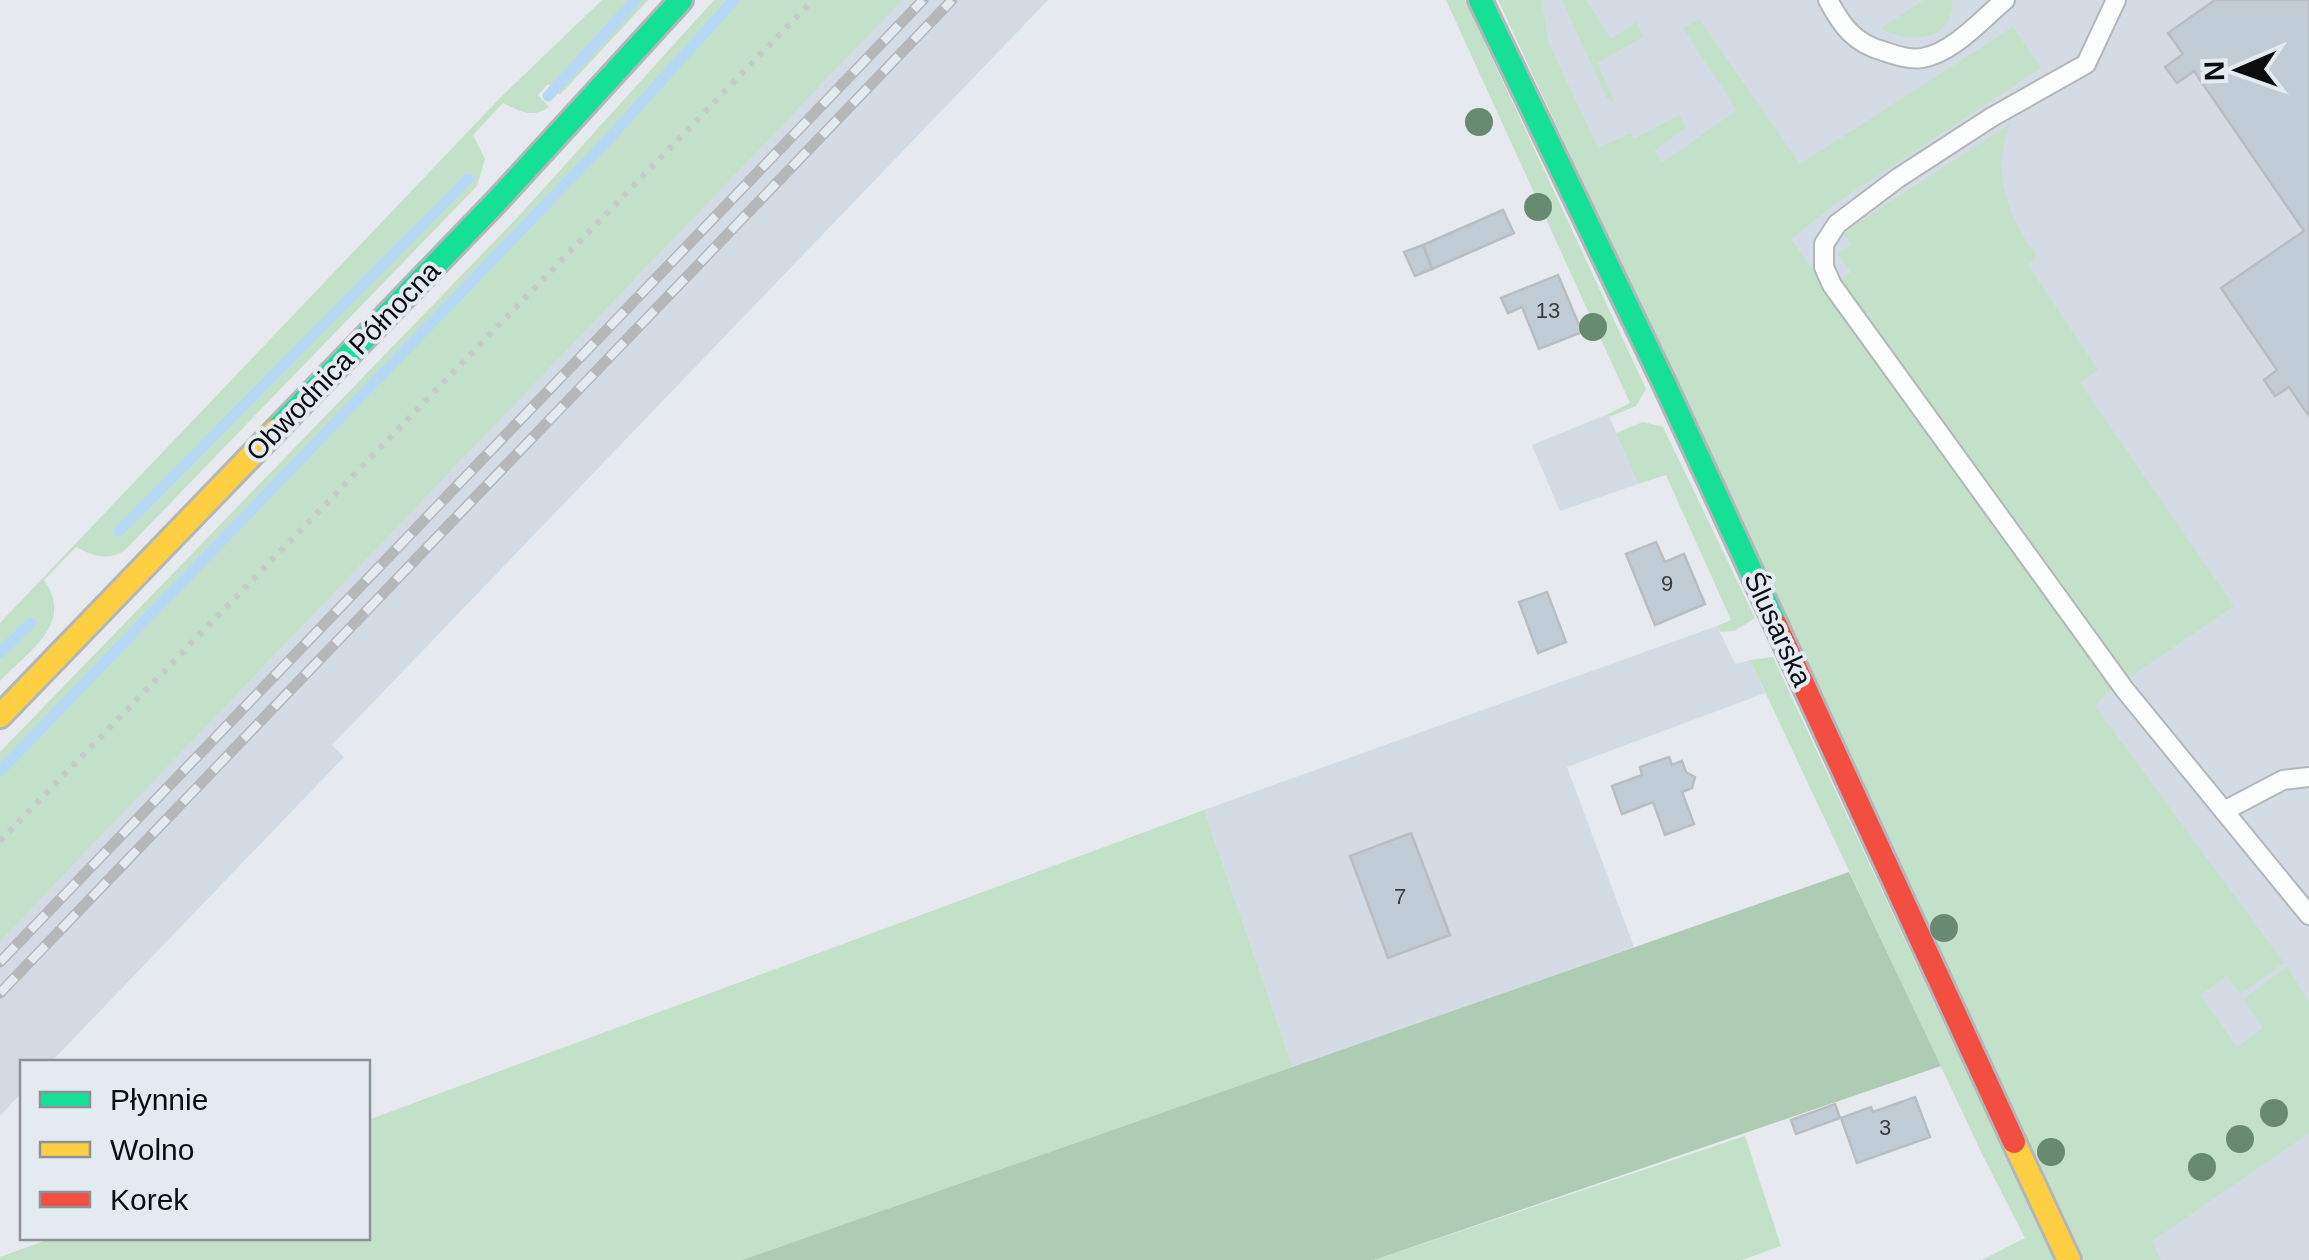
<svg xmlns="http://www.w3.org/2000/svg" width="2309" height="1260" font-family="Helvetica,sans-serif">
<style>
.built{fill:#d3dbe4}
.green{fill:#c3e1c8}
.forest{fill:#adccb3}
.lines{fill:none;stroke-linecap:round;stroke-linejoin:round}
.stream{stroke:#b6d8f4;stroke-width:11}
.building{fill:#c0cdd7;stroke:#bbbec1;stroke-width:2.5}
.lane-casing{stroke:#b3b7ba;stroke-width:22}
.fast-casing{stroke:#b3b7ba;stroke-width:28}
.slow-casing{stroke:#b3b7ba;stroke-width:28}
.jam-casing{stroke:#b3b7ba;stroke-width:28}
.path{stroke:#c8c9cb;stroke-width:6;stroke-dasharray:5 8;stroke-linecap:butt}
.lane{stroke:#fbfcfc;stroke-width:18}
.fast{stroke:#16e098;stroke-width:22}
.slow{stroke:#ffcf43;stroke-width:22}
.jam{stroke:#f24e42;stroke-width:22}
.rail-casing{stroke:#b6b7b8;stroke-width:11}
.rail{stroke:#e3ebf1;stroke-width:8;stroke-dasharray:22;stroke-linecap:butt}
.tree{fill:#688a71}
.labels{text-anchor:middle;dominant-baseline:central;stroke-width:8;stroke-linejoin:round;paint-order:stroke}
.number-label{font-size:22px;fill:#383d41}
.street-label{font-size:28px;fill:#0b0d0f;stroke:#e3ebf1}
</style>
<rect width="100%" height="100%" fill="#e6eaee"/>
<g class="built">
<polygon points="782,0 1048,0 332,745 344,757 51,1062 22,1062 22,1092 0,1116 0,813"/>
<polygon points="1515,0 2309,0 2309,1260 2108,1260"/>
<polygon points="1608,414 1638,484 1560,511 1532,445"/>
<polygon points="1717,626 1735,664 1750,660 1765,693 1567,767 1634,947 1293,1068 1204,810"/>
</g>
<g class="green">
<path d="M602 0H648L560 95 548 84 538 95 549 107C533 119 519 111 503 103L473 135 485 159 477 186 124 551C106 561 93 556 76 547L47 577 44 580C75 623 29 651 0 681V623L499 99Z"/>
<polygon points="714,0 902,0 0,941 0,752 516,219"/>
<polygon points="1446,0 1465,0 1646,389 1636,406 1609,417 1608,414 1630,403"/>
<polygon points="1498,0 1541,0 1549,44 1598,148 1630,134 1634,139 1679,115 1686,127 1654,151 1662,163 1737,110 1683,29 1699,19 1800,164 2013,27 2041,68 1836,203 1791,239 2112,689 2095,706 2284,963 2240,994 2227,976 2200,995 2237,1047 2263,1028 2243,999 2287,967 2309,1002 2309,1133 2152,1241 2161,1260 2084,1260"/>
<polygon points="1562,0 1586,0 1611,39 1637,22 1643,37 1597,63 1614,101 1607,98"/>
<path d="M1924 0H1953C1953 41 1910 45 1881 28Z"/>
<path d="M2011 123C1990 171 2007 216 2037 256L2028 265 2098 370 2080 383 2234 606 2127 679 1838 281 1851 272 1838 254 1851 244 1843 233Z"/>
<polygon points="1643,422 1663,427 1755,618 1735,631 1721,632 1717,626 1731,620 1666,475 1638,484 1616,433"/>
<polygon points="1773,657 2054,1260 1982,1260 2025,1238 1983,1156 1750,660"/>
<polygon points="1204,810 1293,1068 742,1260 0,1260 0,1257 52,1238 368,1238 368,1120"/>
<polygon points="1745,1136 1781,1246 1742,1260 1374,1260"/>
</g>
<polygon class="forest" points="1849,872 1941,1066 1374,1260 742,1260"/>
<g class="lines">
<g class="stream">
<polyline points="548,96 636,0"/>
<polyline points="119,531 468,179"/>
<polyline points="0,653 31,623"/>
<polyline points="0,771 605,143 734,0"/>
</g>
</g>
<g class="building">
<polygon points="2215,0 2309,0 2309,416 2289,387 2275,396 2264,380 2277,370 2221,288 2304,231 2194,71 2177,83 2165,67 2183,54 2168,33"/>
<polygon points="1503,210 1514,233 1432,269 1423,245"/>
<polygon points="1423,245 1432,269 1415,276 1404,252"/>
<polygon points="1558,275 1582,332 1539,349 1522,307 1508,313 1501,298"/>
<polygon points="1656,542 1665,562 1684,554 1705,604 1655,625 1626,554"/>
<polygon points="1547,592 1566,642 1538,653 1519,602"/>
<polygon points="1669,757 1672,765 1682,761 1686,772 1695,777 1692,788 1682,792 1694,824 1665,835 1653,802 1622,814 1612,786 1642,775 1640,767"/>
<polygon points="1411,833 1450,935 1388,958 1350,856"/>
<polygon points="1915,1097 1930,1137 1857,1163 1841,1118 1871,1107 1873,1112"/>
<polygon points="1835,1104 1840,1118 1796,1134 1791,1120"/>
</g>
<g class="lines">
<defs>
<g id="lane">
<path d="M1828 0C1842 26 1854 43 1883 51 1895 55 1909 60 1922 58 1953 53 1982 19 2005 0"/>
<polyline points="2116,0 2086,64 1992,117 1898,178 1837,224 1824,244 1824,267 1832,285 2125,690 2309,915"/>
<polyline points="2224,811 2283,780 2309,777"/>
</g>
<g id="fast">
<polyline points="1480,0 1665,385 1776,625"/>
<polyline points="276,430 496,202 681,0"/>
</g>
<g id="slow">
<polyline points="0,716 276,430"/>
<polyline points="2014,1142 2069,1260"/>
</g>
<polyline id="jam" points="1776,625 2014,1142"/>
</defs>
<use href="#lane" class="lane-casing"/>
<use href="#fast" class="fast-casing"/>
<use href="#slow" class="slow-casing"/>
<use href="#jam" class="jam-casing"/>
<polyline class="path" points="0,841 813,0"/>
<use href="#lane" class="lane"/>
<use href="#fast" class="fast"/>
<use href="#slow" class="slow"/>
<use href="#jam" class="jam"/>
<defs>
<g id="rail">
<polyline points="0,962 923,0"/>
<polyline points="0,993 952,0"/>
</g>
</defs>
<use href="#rail" class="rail-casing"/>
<use href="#rail" class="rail"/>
</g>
<g class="tree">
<circle cx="1479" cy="122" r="14"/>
<circle cx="1538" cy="207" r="14"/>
<circle cx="1593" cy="327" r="14"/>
<circle cx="1944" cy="928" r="14"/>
<circle cx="2274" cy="1113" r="14"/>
<circle cx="2240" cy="1139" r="14"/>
<circle cx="2051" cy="1152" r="14"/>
<circle cx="2202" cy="1167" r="14"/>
</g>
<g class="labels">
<g class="number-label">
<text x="1548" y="310">13</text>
<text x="1667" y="583">9</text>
<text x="1400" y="896">7</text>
<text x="1885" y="1127">3</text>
</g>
<g class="street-label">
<text transform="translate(343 361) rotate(-46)">Obwodnica Północna</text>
<text transform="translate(1778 629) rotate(65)">Ślusarska</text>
</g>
</g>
<rect x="20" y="1060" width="350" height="180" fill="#e3ebf1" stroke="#8d9297" stroke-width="2.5"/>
<rect x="40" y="1092" width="50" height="15" fill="#16e098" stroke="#8d9297" stroke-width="2.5"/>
<text x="110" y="1110" font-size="30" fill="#0b0d0f">Płynnie</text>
<rect x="40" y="1142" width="50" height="15" fill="#ffcf43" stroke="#8d9297" stroke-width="2.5"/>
<text x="110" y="1160" font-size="30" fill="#0b0d0f">Wolno</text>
<rect x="40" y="1192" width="50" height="15" fill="#f24e42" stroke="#8d9297" stroke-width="2.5"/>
<text x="110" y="1210" font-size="30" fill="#0b0d0f">Korek</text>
<g transform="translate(2239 70) rotate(268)" stroke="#e3ebf1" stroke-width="8" paint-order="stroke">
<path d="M0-8L18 38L0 25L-18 38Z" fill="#0b0d0f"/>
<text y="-15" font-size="28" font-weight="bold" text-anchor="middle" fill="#0b0d0f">N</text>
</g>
</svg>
